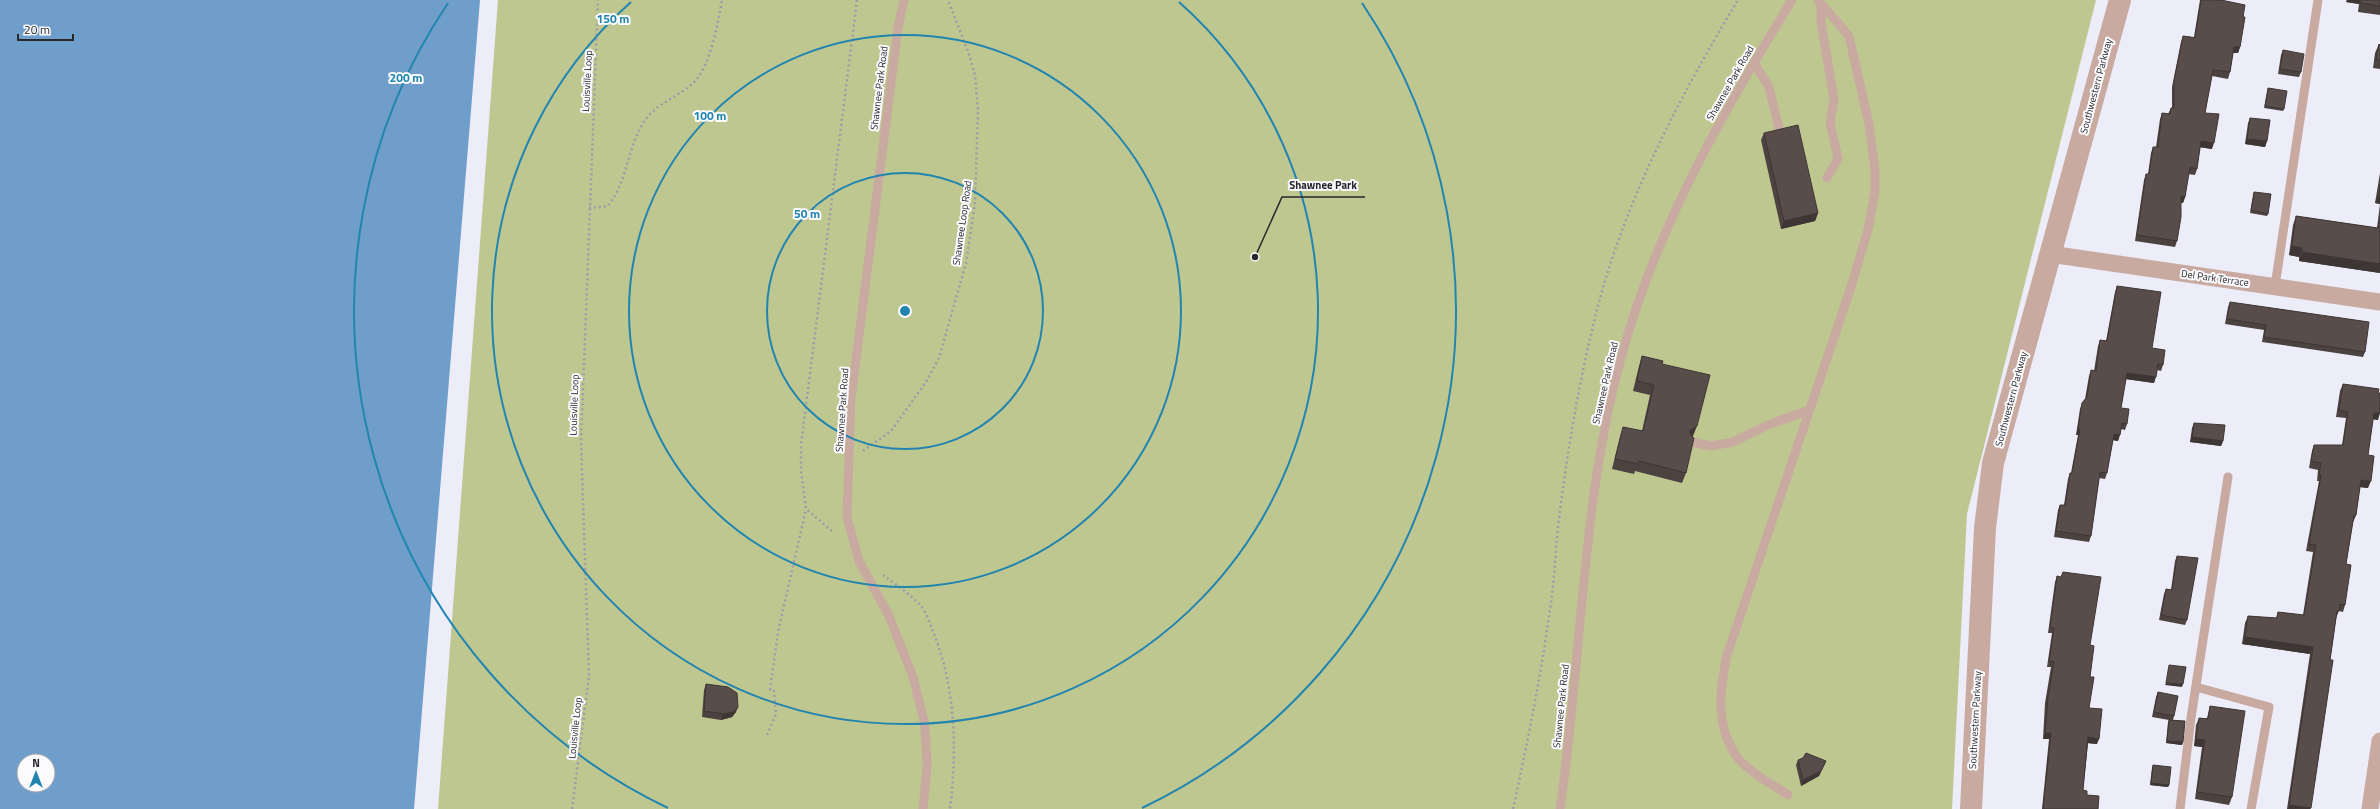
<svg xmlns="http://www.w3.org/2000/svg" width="2380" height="809" font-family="'Titillium Web',sans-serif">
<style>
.green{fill:#bfc791}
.water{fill:#6f9eca;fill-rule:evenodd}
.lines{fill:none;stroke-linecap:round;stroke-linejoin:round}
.path{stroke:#9c9da6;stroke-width:2.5;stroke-dasharray:2 3;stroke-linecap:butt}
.service{stroke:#c8aaa1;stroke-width:9}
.minor{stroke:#c8aaa1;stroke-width:17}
.tertiary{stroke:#c8aaa1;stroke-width:22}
.wall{fill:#4c4240}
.shaded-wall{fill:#3e3634}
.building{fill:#584d4a;stroke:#3e3634}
.ring{fill:none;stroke:#2285b0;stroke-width:2}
.labels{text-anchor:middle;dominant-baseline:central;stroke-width:4;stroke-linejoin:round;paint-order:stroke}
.street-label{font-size:10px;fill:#27272c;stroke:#fbfbfe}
.centre{fill:#2285b0;stroke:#fbfbfe;stroke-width:2}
.ring-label{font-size:12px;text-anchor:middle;font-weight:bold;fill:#2285b0;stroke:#fbfbfe;stroke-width:4;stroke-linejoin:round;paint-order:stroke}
.leader{fill:none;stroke:#27272c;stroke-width:1.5}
.callout-dot{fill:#27272c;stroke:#fbfbfe;stroke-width:1.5}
.callout-label{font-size:11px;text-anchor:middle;font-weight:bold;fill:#27272c;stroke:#fbfbfe;stroke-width:4;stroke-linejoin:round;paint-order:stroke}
</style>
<rect width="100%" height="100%" fill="#ecedf9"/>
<polygon class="green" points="498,0 2096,0 1967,514 1952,809 438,809"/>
<path class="water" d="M0 0H480L414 809H0ZM24 761H48V785H24Z"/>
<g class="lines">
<g class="path">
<path d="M589 208 608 206C627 182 627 151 642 125 653 105 674 99 691 85 710 70 718 23 722 0"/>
<polyline points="863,451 891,431 926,382 939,358 966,263 975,203 978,111 975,75 969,54 948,0"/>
<polyline points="832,531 806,509 801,471 801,445 857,0"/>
<path d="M883 575C895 584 909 593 919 604 927 612 930 624 934 634 956 690 957 750 950 809"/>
<polyline points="767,735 776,714 774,691 770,690 778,632 806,509"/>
<polyline points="572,809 589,676 581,442 598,0"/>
<path d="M1513 809C1527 745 1540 681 1549 616 1554 587 1555 557 1558 527 1566 460 1577 392 1593 326 1619 212 1678 99 1738 0"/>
</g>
<g class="service">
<polyline points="904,0 898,28 851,399 847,517 859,561 889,616 913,677 924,721 926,740 927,767 923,809"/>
<polyline points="1821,4 1821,22 1834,99 1830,122 1838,159 1827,178"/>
<polyline points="1754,63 1769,87 1779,128"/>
<polyline points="2275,286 2318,0"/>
<polyline points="1692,442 1711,446 1733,442 1768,425 1809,410"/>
<polyline points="2196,687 2269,707 2251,809"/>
<path d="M1788 795C1771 783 1747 772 1735 754 1715 723 1720 688 1727 655L1851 287 1868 230 1875 192V169L1869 124 1849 36 1818 0"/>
<path d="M1560 809C1583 653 1581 485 1628 334 1664 214 1727 106 1792 0"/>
<polyline points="2180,809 2191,718 2228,477"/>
</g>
<g class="minor">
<polyline points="2050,254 2380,302"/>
<polyline points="2370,809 2380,741"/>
</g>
<polyline class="tertiary" points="1971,809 1985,528 1993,463 2120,0"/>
</g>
<g class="wall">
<polygon points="2200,0 2221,0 2243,17 2240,47 2238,53 2233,53 2230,72 2228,79 2212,76 2205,113 2212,149 2200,147 2197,169 2195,175 2188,174 2185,197 2183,203 2181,203 2177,241 2175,247 2135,241 2144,180 2146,174 2148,174 2151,153 2153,147 2156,147 2160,119 2162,113 2168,114 2171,108 2172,108 2172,87 2181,42 2183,36 2194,37"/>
<polygon points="2347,0 2380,0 2380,15 2358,12 2359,4 2346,2"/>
<polygon points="2379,44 2380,45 2380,69 2373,68 2375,53"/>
<polygon points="2283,50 2301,72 2299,77 2278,74 2281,55"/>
<polygon points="2268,88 2284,109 2283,111 2264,108"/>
<polygon points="2250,118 2267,141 2265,147 2245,144 2248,123"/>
<polygon points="1764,133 1818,213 1815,221 1781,229 1761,140"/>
<polygon points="2380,173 2380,273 2299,261 2299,257 2289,255 2293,225 2296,216 2377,228 2380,204 2375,203"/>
<polygon points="2254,192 2268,214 2267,216 2250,213"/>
<polygon points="2117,286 2152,348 2163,365 2161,371 2157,370 2154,383 2126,379 2121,408 2127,424 2125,430 2121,429 2118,441 2113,440 2107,473 2105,479 2099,478 2091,536 2089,542 2054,537 2058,510 2060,505 2064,505 2068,479 2070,473 2071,473 2078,435 2076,435 2080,409 2082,403 2085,399 2089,376 2091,370 2094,371 2098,346 2100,340 2106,341 2115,292"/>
<polygon points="2230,302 2365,352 2363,357 2262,342 2264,330 2225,324 2228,307"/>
<polygon points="1642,356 1662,364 1693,436 1686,473 1682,483 1635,471 1634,474 1612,469 1620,437 1623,427 1642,431 1650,395 1633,391 1639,366"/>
<polygon points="2343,384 2378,420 2373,419 2368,455 2368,488 2360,487 2356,515 2353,522 2346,564 2345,605 2343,612 2339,611 2336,618 2310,809 2287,809 2310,654 2242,644 2245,623 2248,616 2276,618 2278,612 2303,615 2313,552 2306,551 2319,481 2317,481 2318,470 2309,468 2312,451 2314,445 2342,445 2346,418 2336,417 2340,391"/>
<polygon points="2194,423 2223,441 2221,446 2190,442 2192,428"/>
<polygon points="2177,556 2187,620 2185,625 2159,620 2164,594 2166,589 2171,590 2175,561"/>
<polygon points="2057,576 2090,645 2090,677 2089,708 2097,744 2088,743 2083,790 2098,809 2042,809 2049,739 2043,739 2045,703 2051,667 2047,667 2052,633 2048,633 2055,582"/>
<polygon points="706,684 736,712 732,717 721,720 702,717 704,690"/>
<polygon points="2158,692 2174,716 2173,720 2183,742 2182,745 2166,743 2168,722 2169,720 2152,717 2156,697"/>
<polygon points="2210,706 2232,797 2229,805 2195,799 2202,747 2194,746 2196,725 2199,718 2207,718"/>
<polygon points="1798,760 1826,761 1819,776 1801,786 1796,765"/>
<polygon points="2153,765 2169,785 2168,787 2150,785 2152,768"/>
</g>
<g class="shaded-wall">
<polygon points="2347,0 2360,0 2359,4 2346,2"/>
<polygon points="2234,47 2240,47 2238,53 2232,53"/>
<polygon points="2247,139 2267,141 2265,147 2245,144"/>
<polygon points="2201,141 2214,143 2212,149 2198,147"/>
<polygon points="2379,194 2380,195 2380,204 2375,203"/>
<polygon points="2181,196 2185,197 2183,203 2179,202"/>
<polygon points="1818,213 1815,221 1781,229 1784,221"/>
<polygon points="2292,246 2302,248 2299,257 2289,255"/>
<polygon points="2302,252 2380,264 2380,273 2299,261"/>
<polygon points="2127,373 2156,377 2154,383 2125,379"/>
<polygon points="2374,413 2380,413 2378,420 2372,419"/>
<polygon points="1697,426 1693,436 1686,440 1690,430"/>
<polygon points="2078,429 2080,429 2078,435 2076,435"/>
<polygon points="2114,434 2120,435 2118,441 2112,440"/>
<polygon points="2192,437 2223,441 2221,446 2190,442"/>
<polygon points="2361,480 2371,481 2368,488 2359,487"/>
<polygon points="2354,515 2356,515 2353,522 2351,522"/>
<polygon points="2245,637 2313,647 2310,654 2242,644"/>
<polygon points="2166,683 2183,684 2182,687 2165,685"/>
<polygon points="738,707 736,712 732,717 721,720 723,714"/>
<polygon points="2045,733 2051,733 2049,739 2043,739"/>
<polygon points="2088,737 2099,739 2097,744 2086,743"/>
<polygon points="2196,739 2205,740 2202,747 2194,746"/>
<polygon points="2167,741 2183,742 2182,745 2166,743"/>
<polygon points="1826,761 1819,776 1801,786 1803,780"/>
<polygon points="2151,783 2169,785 2168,787 2150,785"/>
<polygon points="2289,805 2311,808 2310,809 2288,809"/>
</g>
<g class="building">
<polygon points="2201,0 2221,0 2245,5 2243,17 2245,17 2240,47 2234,47 2230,72 2213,70 2205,113 2219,114 2214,143 2201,141 2197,169 2190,167 2185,197 2181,196 2181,217 2177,241 2137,235 2146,174 2149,174 2153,147 2158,147 2162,113 2170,114 2171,108 2174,108 2174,81 2183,36 2195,38"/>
<polygon points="2361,0 2380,0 2380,6 2361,3"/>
<polygon points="2379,44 2380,45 2380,60 2376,59"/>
<polygon points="2283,50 2304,54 2301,72 2280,69"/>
<polygon points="2268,88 2287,91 2284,109 2265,106"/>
<polygon points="2250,118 2270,120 2267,141 2247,139"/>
<polygon points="1798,125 1818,213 1784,221 1764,133"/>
<polygon points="2380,185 2380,195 2379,194"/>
<polygon points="2254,192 2271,194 2268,214 2251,210"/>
<polygon points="2296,216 2378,228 2380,217 2380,264 2302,252 2302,248 2292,246"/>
<polygon points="2117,286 2161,292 2152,348 2165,350 2163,365 2158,364 2156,377 2127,373 2121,408 2129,409 2127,424 2122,423 2120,435 2114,434 2107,473 2100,472 2091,536 2056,531 2060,505 2065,505 2070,473 2072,473 2080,429 2078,429 2082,403 2087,397 2091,370 2096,371 2100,340 2107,341"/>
<polygon points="2230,302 2369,322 2365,352 2264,337 2266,325 2227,319"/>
<polygon points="1642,356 1663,361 1662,364 1710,375 1697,426 1690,430 1690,434 1694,438 1686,473 1639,461 1638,464 1615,459 1623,427 1643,431 1654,385 1637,381"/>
<polygon points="2343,384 2379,389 2378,393 2380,393 2380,413 2374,413 2368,455 2374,456 2371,481 2361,480 2356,515 2354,515 2346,564 2351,565 2345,605 2340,604 2339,611 2337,611 2330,660 2333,660 2311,808 2289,805 2313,647 2245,637 2248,616 2277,618 2278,612 2304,615 2316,545 2309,544 2321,475 2319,474 2321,463 2311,461 2314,445 2343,445 2348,412 2339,410"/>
<polygon points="2194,423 2225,425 2223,441 2192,437"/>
<polygon points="2177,556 2198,558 2187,620 2161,615 2166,589 2172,590"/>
<polygon points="2063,572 2101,577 2090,645 2094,646 2090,677 2094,677 2089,708 2102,709 2099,739 2088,737 2083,790 2087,791 2087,795 2099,796 2098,809 2043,809 2051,733 2045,733 2048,697 2054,662 2049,661 2054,628 2050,627 2057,576 2061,577"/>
<polygon points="2169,665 2186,667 2183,684 2166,683"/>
<polygon points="706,684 728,687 737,693 738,707 734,712 723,714 704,711"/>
<polygon points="2158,692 2178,696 2174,716 2154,712"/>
<polygon points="2210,706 2245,711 2232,797 2197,792 2205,740 2196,739 2199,718 2208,719"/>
<polygon points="2169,720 2185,721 2183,742 2167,741"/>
<polygon points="1806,753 1826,761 1821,771 1803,780 1798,760 1803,758"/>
<polygon points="2153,765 2171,767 2169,785 2151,783"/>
</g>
<g class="ring">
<circle cx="905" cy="311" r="138"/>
<circle cx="905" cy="311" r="276"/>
<path d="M1179 2A413 413 0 1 1 631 2"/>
<path d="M668 808A551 551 0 0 1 448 3M1362 3A551 551 0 0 1 1142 808"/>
</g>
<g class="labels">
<g class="street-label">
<text transform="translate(587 81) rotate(-87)">Louisville Loop</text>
<text transform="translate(1730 83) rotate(-60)">Shawnee Park Road</text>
<text transform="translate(2096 86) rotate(-75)">Southwestern Parkway</text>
<text transform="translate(879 88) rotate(-83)">Shawnee Park Road</text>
<text transform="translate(962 223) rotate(-82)">Shawnee Loop Road</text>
<text transform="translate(2215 278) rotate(8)">Del Park Terrace</text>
<text transform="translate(1605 383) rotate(-77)">Shawnee Park Road</text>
<text transform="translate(2011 399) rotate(-75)">Southwestern Parkway</text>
<text transform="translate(574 405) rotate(-88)">Louisville Loop</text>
<text transform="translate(842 410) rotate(-86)">Shawnee Park Road</text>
<text transform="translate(1561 706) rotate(-84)">Shawnee Park Road</text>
<text transform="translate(1975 720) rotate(-87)">Southwestern Parkway</text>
<text transform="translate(575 728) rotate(-84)">Louisville Loop</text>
</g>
</g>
<circle cx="905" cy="311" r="6" class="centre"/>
<g class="ring-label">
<text x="613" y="23">150 m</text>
<text x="406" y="82">200 m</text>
<text x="710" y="120">100 m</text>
<text x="807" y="218">50 m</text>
</g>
<path class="leader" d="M1255 257L1282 197H1365"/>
<circle class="callout-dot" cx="1255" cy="257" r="4"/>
<g class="callout-label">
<text x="1323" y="189">Shawnee Park</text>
</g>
<g transform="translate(36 773)"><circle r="19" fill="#fbfbfe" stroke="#a6a6aa"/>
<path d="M0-3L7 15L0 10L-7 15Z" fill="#2285b0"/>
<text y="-6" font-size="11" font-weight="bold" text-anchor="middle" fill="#27272c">N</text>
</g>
<path d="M18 34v6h55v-6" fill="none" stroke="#27272c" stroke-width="2"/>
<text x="24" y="34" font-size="12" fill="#27272c" stroke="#fbfbfe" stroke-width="3" paint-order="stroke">20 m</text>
</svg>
